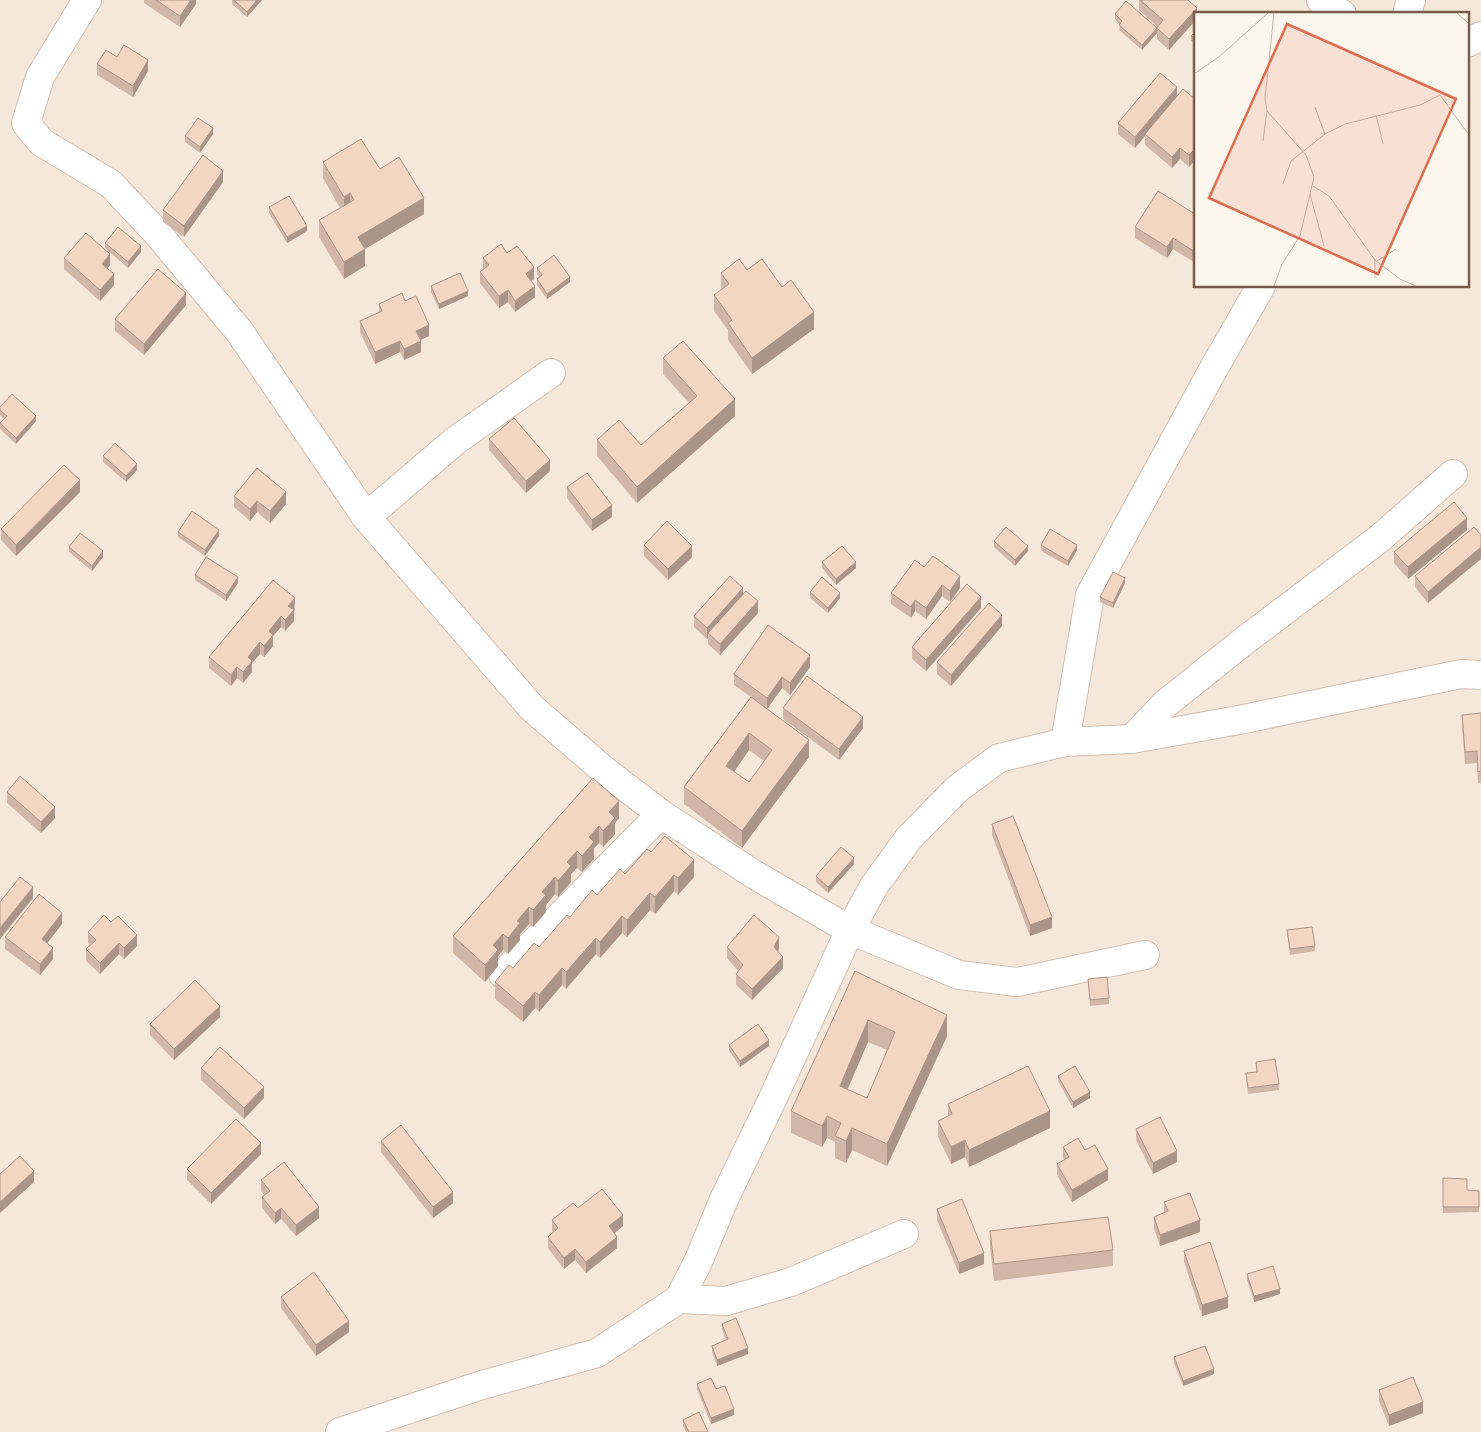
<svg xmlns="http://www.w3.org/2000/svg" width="1481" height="1432" font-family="Montserrat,sans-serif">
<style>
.residential{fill:#f5e8da;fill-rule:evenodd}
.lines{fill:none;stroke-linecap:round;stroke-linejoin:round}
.minor-casing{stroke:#d1beb0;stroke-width:30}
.minor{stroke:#fff;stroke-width:28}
.wall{fill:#d1b7a8;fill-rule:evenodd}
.shaded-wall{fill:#aa9588}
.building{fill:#f3d5c3;stroke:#aa9588;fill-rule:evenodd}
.inset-road{fill:none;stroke:#c5b3a7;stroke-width:1}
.view{fill:#dc6d51;fill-opacity:0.15;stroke:#dc6d51;stroke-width:2.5}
.inset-edge{fill:none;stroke:#7a5c4d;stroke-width:2.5}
</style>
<rect width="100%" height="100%" fill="#fdf6ec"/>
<path class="residential" d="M0 0H1481V1432H0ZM1195 14H1467V286H1195Z"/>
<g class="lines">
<defs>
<g id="minor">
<polyline points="87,0 40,77 26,123 41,142 111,184 157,233 239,331 366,517 532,708 605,771 661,814 755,875 850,930 959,975 1017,982 1145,955"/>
<polyline points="1321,0 1342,14"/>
<polyline points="1407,14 1411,0"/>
<polyline points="1467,43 1481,36"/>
<polyline points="366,517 455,441 551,373"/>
<polyline points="1132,739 1164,705 1244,641 1379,539 1453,474"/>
<polyline points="1065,742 1090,595 1214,368 1261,286"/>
<polyline points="503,974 661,814"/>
<polyline points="679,1299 726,1301 791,1282 904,1234"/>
<polyline points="340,1432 482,1385 597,1353 679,1299 698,1262 725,1197 773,1098 850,930 874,886 909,838 957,789 999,758 1065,742 1132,739 1239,720 1461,674 1481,675"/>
</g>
</defs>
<use href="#minor" class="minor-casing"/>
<use href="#minor" class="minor"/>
</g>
<g class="wall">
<polygon points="144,0 196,0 196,4 180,27 144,3"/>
<polygon points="232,0 262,0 247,17 232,4"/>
<polygon points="1139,0 1188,0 1197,14 1195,14 1195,21 1169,50 1157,39 1157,33 1142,50 1119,30 1120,24 1115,19 1115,14 1157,28 1158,27 1139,10"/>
<polygon points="1195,32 1195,44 1191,41 1191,36"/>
<polygon points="117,57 148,71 133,97 97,75 97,64"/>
<polygon points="1177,97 1195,99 1195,160 1189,167 1180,159 1172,168 1145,145 1145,136 1135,148 1118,134 1118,123"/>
<polygon points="213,134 200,153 185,142 185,136"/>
<polygon points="323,162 380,169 424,214 365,249 365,266 344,279 319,237 319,220 340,208 323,178"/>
<polygon points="223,182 184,237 163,222 163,210"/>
<polygon points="269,207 307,231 287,243 269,213"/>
<polygon points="1195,214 1195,263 1173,249 1167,258 1135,238 1135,227"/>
<polygon points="105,243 141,252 128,268 105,248"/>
<polygon points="507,253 534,279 531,281 535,297 515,312 508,302 499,308 480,283 480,272 483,269 483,258"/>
<polygon points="64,258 110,265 108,268 114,285 100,301 64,269"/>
<polygon points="537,268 570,282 547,299 537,285 537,279 539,277 537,274"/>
<polygon points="747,270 782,287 814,329 752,374 728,340 728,330 714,311 714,295 721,290 721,273"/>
<polygon points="431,286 468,296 439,309 431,292"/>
<polygon points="405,301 429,336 420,340 421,352 404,360 400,352 375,364 360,332 360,321 379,312 379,304"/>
<polygon points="186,305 144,355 115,331 115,319"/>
<polygon points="663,358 735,416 637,503 597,456 597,440 641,445 689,403 663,374"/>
<polygon points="0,407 36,421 16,444 0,429 0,423 4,419 0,415"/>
<polygon points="489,439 550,471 526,493 489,450"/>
<polygon points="103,456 137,470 126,482 103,462"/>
<polygon points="567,487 612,517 592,531 567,498"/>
<polygon points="80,492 16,556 1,540 1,529"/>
<polygon points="234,496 286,504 270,523 257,512 250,521 234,507"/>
<polygon points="1467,530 1408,579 1394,563 1394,552"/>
<polygon points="178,532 219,536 205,556 178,537"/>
<polygon points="1481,535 1428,603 1415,587 1415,576"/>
<polygon points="994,541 1028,551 1015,566 994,547"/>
<polygon points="644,545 692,557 668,580 644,556"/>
<polygon points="1041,545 1077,550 1068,566 1041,551"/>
<polygon points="69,547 103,557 92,571 69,552"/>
<polygon points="822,562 856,568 836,585 822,568"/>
<polygon points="924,567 960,588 950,602 942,596 926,619 915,611 911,618 891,604 891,593"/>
<polygon points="195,575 238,583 226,601 195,580"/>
<polygon points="273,580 295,609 294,610 294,621 285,631 281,627 273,636 273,646 264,657 260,654 252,663 252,672 243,683 237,678 231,686 209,668 209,657"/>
<polygon points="1125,583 1113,608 1100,602 1100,597"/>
<polygon points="810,592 840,598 828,613 810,598"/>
<polygon points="743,595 758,613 720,655 708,644 708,637 707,639 694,627 694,616"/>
<polygon points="981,608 926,671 912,659 912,647"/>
<polygon points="1002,626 951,686 937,674 937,662"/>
<path d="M810 667 790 695 782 688 767 709 809 757 742 848 684 804V787L751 697 734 685V674ZM749 750 764 761 749 782 734 772Z"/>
<polygon points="783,708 863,728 839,760 783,719"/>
<polygon points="1481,713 1481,783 1478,783 1477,763 1465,764 1462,726 1462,715"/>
<polygon points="593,778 619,818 615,823 615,834 603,847 599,843 594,848 594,859 582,872 577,868 571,874 571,882 558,897 555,894 546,905 546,912 533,927 529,924 520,934 520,940 508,954 503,950 498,956 498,966 485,982 453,953 453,936"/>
<polygon points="7,792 55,818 41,833 7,803"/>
<polygon points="992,824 1052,928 1030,936 992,835"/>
<polygon points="651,852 694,877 678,895 674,891 655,914 650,910 627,937 622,933 600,958 596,954 566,989 562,985 539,1012 535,1008 523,1022 495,999 495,982 539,947 570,917 625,874"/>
<polygon points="854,864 828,893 816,882 816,876"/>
<polygon points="111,922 137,946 124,959 119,954 100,974 86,961 86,949 90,945 88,943 88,932"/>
<polygon points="62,924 47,943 53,959 40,975 5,949 5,937"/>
<polygon points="1287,930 1315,946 1315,951 1290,955"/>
<polygon points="727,947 779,949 778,951 783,968 752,1000 736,985 736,974 738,971 727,958"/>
<path d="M855 971 947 1036 887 1166 852 1150 846 1163 835 1158V1142L827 1138 822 1147 791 1133V1111ZM868 1042 887 1050 867 1098 847 1089Z"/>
<polygon points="1088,979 1109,998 1109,1004 1090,1006"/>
<polygon points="220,1017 174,1060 150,1035 150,1024"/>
<polygon points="729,1045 769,1046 740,1067 729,1050"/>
<polygon points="1256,1062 1279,1084 1279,1090 1248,1094 1246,1073 1256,1072"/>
<polygon points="201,1068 264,1098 244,1119 201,1080"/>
<polygon points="1058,1076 1090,1098 1073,1108 1058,1081"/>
<polygon points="948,1104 1050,1128 969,1167 965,1157 951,1164 938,1137 938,1121 948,1116"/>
<polygon points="1136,1129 1177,1162 1153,1174 1136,1140"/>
<polygon points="381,1141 453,1203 433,1218 381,1152"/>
<polygon points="1063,1147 1108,1180 1072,1202 1057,1175 1057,1164 1064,1160 1063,1158"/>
<polygon points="261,1154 211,1204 187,1180 187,1169"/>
<polygon points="1443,1178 1467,1190 1479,1191 1479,1212 1443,1213"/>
<polygon points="261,1180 319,1218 296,1236 281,1219 275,1224 262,1208 262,1197 264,1195 261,1191"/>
<polygon points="1164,1202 1200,1232 1160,1246 1154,1228 1154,1217 1164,1213"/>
<polygon points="578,1208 623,1226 614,1233 617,1248 586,1273 575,1260 564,1269 548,1248 548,1237 553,1232 552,1231 552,1220"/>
<polygon points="937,1209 984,1264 959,1274 937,1220"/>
<polygon points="990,1231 1113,1250 1113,1266 994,1281 990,1247"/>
<polygon points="1184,1251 1228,1308 1202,1316 1184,1262"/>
<polygon points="1247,1274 1280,1294 1254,1302 1247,1280"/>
<polygon points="281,1297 349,1332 316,1356 281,1308"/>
<polygon points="722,1324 748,1354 717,1366 712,1352 712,1346 726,1340 722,1329"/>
<polygon points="1174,1357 1214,1374 1183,1386 1174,1363"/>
<polygon points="697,1384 734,1415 711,1424 697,1389"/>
<polygon points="1379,1390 1423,1413 1389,1426 1379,1401"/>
<polygon points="683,1420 708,1432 686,1432 683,1426"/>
</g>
<g class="shaded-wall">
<polygon points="191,0 196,0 196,4 180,27 180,16"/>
<polygon points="257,0 262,0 247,17 247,12"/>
<polygon points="1197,8 1197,14 1195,14 1195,21 1169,50 1169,39"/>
<polygon points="1157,28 1157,33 1142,50 1142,45"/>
<polygon points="148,60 148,71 133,97 133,86"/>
<polygon points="1177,87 1177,98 1145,134 1145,136 1135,148 1135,137"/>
<polygon points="213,128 213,134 200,153 200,147"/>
<polygon points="1180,148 1180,159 1172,168 1172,157"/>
<polygon points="1195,149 1195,160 1189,167 1189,155"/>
<polygon points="223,171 223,182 184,237 184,226"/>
<polygon points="350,193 350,210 344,213 344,197"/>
<polygon points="424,198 424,214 358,253 358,237"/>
<polygon points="307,226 307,231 287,243 287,237"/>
<polygon points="1173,238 1173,249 1167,258 1167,247"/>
<polygon points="141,246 141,252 128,268 128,262"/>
<polygon points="365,249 365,266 344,279 344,262"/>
<polygon points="110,254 110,265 102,275 102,264"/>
<polygon points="534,267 534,279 526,285 526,274"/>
<polygon points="114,274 114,285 100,301 100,290"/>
<polygon points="570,277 570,282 547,299 547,294"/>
<polygon points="535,286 535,297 515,312 515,301"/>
<polygon points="508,290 508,302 499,308 499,296"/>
<polygon points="468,291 468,296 439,309 439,304"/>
<polygon points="186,293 186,305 144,355 144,344"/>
<polygon points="814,312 814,329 752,374 752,358"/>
<polygon points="429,325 429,336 416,342 416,331"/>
<polygon points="400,341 400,352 375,364 375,352"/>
<polygon points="421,341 421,352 404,360 404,349"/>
<polygon points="735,399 735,416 637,503 637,487"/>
<polygon points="36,416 36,421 16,444 16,438"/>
<polygon points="550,460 550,471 526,493 526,481"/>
<polygon points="137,464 137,470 126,482 126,476"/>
<polygon points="80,480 80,492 16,556 16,545"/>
<polygon points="286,492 286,504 270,523 270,511"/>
<polygon points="257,501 257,512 250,521 250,509"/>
<polygon points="612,505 612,517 592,531 592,520"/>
<polygon points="1467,518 1467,530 1408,579 1408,567"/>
<polygon points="219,530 219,536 205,556 205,550"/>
<polygon points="1077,545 1077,550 1068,566 1068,561"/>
<polygon points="692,546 692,557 668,580 668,569"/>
<polygon points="1028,546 1028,551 1015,566 1015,560"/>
<polygon points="1481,547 1481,559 1428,603 1428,592"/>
<polygon points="103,551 103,557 92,571 92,566"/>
<polygon points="856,562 856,568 836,585 836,579"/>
<polygon points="960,576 960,588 950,602 950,591"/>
<polygon points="238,577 238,583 226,601 226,595"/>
<polygon points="1125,578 1125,583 1113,608 1113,603"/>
<polygon points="942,585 942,596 926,619 926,608"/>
<polygon points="743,588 743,599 708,633 708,637 707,639 707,628"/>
<polygon points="840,593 840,598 828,613 828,608"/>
<polygon points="981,597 981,608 926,671 926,660"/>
<polygon points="295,598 294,621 285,631 285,620 288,606"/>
<polygon points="915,600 915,611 911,618 911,607"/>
<polygon points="758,601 758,613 720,655 720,644"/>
<polygon points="1002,615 1002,626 951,686 951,675"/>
<polygon points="281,616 281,627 273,636 273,646 264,657 264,646 269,631"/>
<polygon points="260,642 260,654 252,663 252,672 243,683 243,672 248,657"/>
<polygon points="810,655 810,667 790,695 790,683"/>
<polygon points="237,667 237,678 231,686 231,675"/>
<polygon points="782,677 782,688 767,709 767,698"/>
<polygon points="863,717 863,728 839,760 839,749"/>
<polygon points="749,733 749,750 726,783 726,766"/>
<polygon points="809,740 809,757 742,848 742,831"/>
<polygon points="619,801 619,818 615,823 615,834 603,847 603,831 609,812"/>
<polygon points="55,807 55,818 41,833 41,822"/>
<polygon points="599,826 599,843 594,848 594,859 582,872 582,856 589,837"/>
<polygon points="577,851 577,868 571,874 571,882 558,897 558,881 567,862"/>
<polygon points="854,858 854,864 828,893 828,887"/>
<polygon points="694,860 694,877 678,895 678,878"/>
<polygon points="674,875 674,891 655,914 655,897"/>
<polygon points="555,877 555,894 546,905 546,912 533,927 533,910 542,892"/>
<polygon points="33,887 33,898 0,939 0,928"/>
<polygon points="650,893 650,910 627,937 627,920"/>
<polygon points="529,907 529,924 520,934 520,940 508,954 508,938 517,921"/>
<polygon points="62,913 62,924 42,950 42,939"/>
<polygon points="622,916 622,933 600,958 600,942"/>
<polygon points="1052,917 1052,928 1030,936 1030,925"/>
<polygon points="503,934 503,950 498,956 498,966 485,982 485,965 493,945"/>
<polygon points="137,935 137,946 124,959 124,948"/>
<polygon points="779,937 779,949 774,959 774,947"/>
<polygon points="596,938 596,954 566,989 566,972"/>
<polygon points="119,943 119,954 100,974 100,963"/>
<polygon points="53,948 53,959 40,975 40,964"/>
<polygon points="783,957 783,968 752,1000 752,989"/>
<polygon points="562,968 562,985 539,1012 539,995"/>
<polygon points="535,992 535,1008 523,1022 523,1006"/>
<polygon points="220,1006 220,1017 174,1060 174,1049"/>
<polygon points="947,1015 947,1036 887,1166 887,1144"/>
<polygon points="868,1020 868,1042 840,1107 840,1086"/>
<polygon points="769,1040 769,1046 740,1067 740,1061"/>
<polygon points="264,1087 264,1098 244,1119 244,1108"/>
<polygon points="1090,1092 1090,1098 1073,1108 1073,1102"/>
<polygon points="1050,1111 1050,1128 969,1167 969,1150"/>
<polygon points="827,1116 827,1138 822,1147 822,1126"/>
<polygon points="852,1128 852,1150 846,1163 846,1141"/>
<polygon points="965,1140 965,1157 951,1164 951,1147"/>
<polygon points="261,1143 261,1154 211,1204 211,1193"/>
<polygon points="1177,1151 1177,1162 1153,1174 1153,1163"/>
<polygon points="1108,1169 1108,1180 1072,1202 1072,1190"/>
<polygon points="34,1171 34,1182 0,1213 0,1202"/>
<polygon points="453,1192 453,1203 433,1218 433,1207"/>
<polygon points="319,1207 319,1218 296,1236 296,1225"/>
<polygon points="281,1208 281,1219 275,1224 275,1213"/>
<polygon points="623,1215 623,1226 609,1238 609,1226"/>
<polygon points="1200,1220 1200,1232 1160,1246 1160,1235"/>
<polygon points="617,1237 617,1248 586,1273 586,1262"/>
<polygon points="575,1249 575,1260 564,1269 564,1258"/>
<polygon points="984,1253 984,1264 959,1274 959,1263"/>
<polygon points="1280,1289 1280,1294 1254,1302 1254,1296"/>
<polygon points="1228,1297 1228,1308 1202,1316 1202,1305"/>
<polygon points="349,1321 349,1332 316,1356 316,1345"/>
<polygon points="748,1348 748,1354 717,1366 717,1360"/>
<polygon points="1214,1369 1214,1374 1183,1386 1183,1381"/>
<polygon points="1423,1402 1423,1413 1389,1426 1389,1415"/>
<polygon points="734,1409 734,1415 711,1424 711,1418"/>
</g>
<g class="building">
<polygon points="156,0 191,0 180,16"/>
<polygon points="234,0 257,0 247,12"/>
<polygon points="1140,0 1188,0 1197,8 1169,39 1157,28 1163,20"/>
<polygon points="1126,1 1157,28 1142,45 1119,25 1122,21 1115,14"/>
<polygon points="1195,32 1195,38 1191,36"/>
<polygon points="124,45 148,60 133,86 97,64 106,50 117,57"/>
<polygon points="1160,73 1177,87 1135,137 1118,123"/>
<polygon points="1183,89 1195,99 1195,149 1189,155 1180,148 1172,157 1145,134"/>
<polygon points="198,118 213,128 200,147 185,136"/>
<polygon points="361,139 380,169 399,157 424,198 358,237 365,249 344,262 319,220 354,200 350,193 344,197 323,162"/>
<polygon points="203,155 223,171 184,226 163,210"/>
<polygon points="1158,191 1195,214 1195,252 1173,238 1167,247 1135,227"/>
<polygon points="289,196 307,226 287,237 269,207"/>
<polygon points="118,227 141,246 128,262 105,243"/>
<polygon points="86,233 110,254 102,264 114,274 100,290 64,258"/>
<polygon points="501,244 507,253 517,246 534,267 526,274 535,286 515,301 508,290 499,296 480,272 489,265 483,258"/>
<polygon points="554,255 570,277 547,294 537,279 542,275 537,268"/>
<polygon points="739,259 747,270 762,259 782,287 791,280 814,312 752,358 728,323 732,320 714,295 729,284 721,273"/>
<polygon points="158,269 186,293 144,344 115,319"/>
<polygon points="460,273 468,291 439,304 431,286"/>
<polygon points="402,293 405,301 416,296 429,325 416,331 421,341 404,349 400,341 375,352 360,321 382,311 379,304"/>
<polygon points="683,341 735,399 637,487 597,440 619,420 641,445 697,396 663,358"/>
<polygon points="12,394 36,416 16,438 0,423 7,416 0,410 0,407"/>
<polygon points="514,418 550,460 526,481 489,439"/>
<polygon points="115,443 137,464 126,476 103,456"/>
<polygon points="64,465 80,480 16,545 1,529"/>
<polygon points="257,468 286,492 270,511 257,501 250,509 234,496"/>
<polygon points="587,473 612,505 592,520 567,487"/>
<polygon points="1454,502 1467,518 1408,567 1394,552"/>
<polygon points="192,511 219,530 205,550 178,532"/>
<polygon points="667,521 692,546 668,569 644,545"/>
<polygon points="1006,527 1028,546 1015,560 994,541"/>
<polygon points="1474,527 1481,535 1481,547 1428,592 1415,576"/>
<polygon points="1050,529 1077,545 1068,561 1041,545"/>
<polygon points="80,533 103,551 92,566 69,547"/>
<polygon points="842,546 856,562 836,579 822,562"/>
<polygon points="933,556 960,576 950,591 942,585 926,608 915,600 911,607 891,593 915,560 924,567"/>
<polygon points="206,557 238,577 226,595 195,575"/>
<polygon points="1113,572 1125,578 1113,603 1100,597"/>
<polygon points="730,576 743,588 707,628 694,616"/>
<polygon points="822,577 840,593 828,608 810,592"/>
<polygon points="273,580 295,598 288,606 294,610 285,620 281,616 269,631 273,635 264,646 260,642 248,657 252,661 243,672 237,667 231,675 209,657"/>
<polygon points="967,584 981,597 926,660 912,647"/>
<polygon points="746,591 758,601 720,644 708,633"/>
<polygon points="989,603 1002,615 951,675 937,662"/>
<polygon points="768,625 810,655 790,683 782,677 767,698 734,674"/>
<polygon points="807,676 863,717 839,749 783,708"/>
<path d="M751 697 809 740 742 831 684 787ZM749 733 772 750 749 782 726 766Z"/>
<polygon points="1481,713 1481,771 1478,772 1477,751 1465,752 1462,715"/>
<polygon points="20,776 55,807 41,822 7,792"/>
<polygon points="593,778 619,801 609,812 615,818 603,831 599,826 589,837 594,842 582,856 577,851 567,862 571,866 558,881 555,877 542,892 546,895 533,910 529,907 517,921 520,923 508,938 503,934 493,945 498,950 485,965 453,936"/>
<polygon points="1013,816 1052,917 1030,925 992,824"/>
<polygon points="665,836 694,860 678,878 674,875 655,897 650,893 627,920 622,916 600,942 596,938 566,972 562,968 539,995 535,992 523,1006 495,982 509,965 513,968 534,943 539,947 567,915 570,917 592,890 597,895 620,869 625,874 647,849 651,852"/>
<polygon points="841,847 854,858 828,887 816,876"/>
<polygon points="20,877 33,887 0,928 0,902"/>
<polygon points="39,894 62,913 42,939 53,948 40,964 5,937"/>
<polygon points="104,915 111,922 118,916 137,935 124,948 119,943 100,963 86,949 96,940 88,932"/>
<polygon points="754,915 779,937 774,947 783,957 752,989 736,974 743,965 727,947"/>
<polygon points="1312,927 1315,946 1290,949 1287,930"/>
<path d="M855 971 947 1015 887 1144 852 1128 846 1141 835 1136 841 1123 827 1116 822 1126 791 1111ZM868 1020 895 1032 867 1098 840 1086Z"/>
<polygon points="1107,977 1109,998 1090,1000 1088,979"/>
<polygon points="195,980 220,1006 174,1049 150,1024"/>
<polygon points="758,1024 769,1040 740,1061 729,1045"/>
<polygon points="220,1047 264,1087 244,1108 201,1068"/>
<polygon points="1275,1059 1279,1084 1248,1088 1246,1073 1257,1072 1256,1062"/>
<polygon points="1028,1066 1050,1111 969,1150 965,1140 951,1147 938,1121 952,1114 948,1104"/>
<polygon points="1075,1066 1090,1092 1073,1102 1058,1076"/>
<polygon points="1160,1117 1177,1151 1153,1163 1136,1129"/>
<polygon points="236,1119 261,1143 211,1193 187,1169"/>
<polygon points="401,1125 453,1192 433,1207 381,1141"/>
<polygon points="1078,1138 1085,1150 1095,1145 1108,1169 1072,1190 1057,1164 1069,1157 1063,1147"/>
<polygon points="20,1156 34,1171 0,1202 0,1174"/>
<polygon points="284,1162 319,1207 296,1225 281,1208 275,1213 262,1197 270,1191 261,1180"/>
<polygon points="1443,1178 1467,1179 1467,1190 1479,1191 1479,1207 1443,1207"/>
<polygon points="602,1189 623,1215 609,1226 617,1237 586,1262 575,1249 564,1258 548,1237 558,1228 552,1220 573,1203 578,1208"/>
<polygon points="1190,1193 1200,1220 1160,1235 1154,1217 1168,1211 1164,1202"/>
<polygon points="962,1199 984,1253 959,1263 937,1209"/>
<polygon points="1108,1217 1113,1250 994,1264 990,1231"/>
<polygon points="1210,1242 1228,1297 1202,1305 1184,1251"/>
<polygon points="1273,1266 1280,1289 1254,1296 1247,1274"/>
<polygon points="314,1272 349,1321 316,1345 281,1297"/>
<polygon points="736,1318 748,1348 717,1360 712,1346 728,1339 722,1324"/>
<polygon points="1205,1346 1214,1369 1183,1381 1174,1357"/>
<polygon points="1413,1377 1423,1402 1389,1415 1379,1390"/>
<polygon points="711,1378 716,1389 725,1386 734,1409 711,1418 697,1384"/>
<polygon points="699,1412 708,1432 689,1432 683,1420"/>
</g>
<g transform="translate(1194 12)">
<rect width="275" height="275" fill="#fdf6ec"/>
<path class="inset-road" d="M263 1 275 12M0 62 26 44 74 1M121 95 131 122M182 103 189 132M69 129 73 99M89 172 97 149 131 122 151 112 226 93 246 83 275 123M119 174 135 184 181 248 206 267 222 274M116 182 130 234M181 248V266M183 249 202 237M80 274 88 252 106 224 120 165 112 143 73 99 71 86 80 1"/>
<path class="view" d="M93 12 262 87 184 262 15 186Z"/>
<rect width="275" height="275" class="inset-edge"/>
</g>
</svg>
